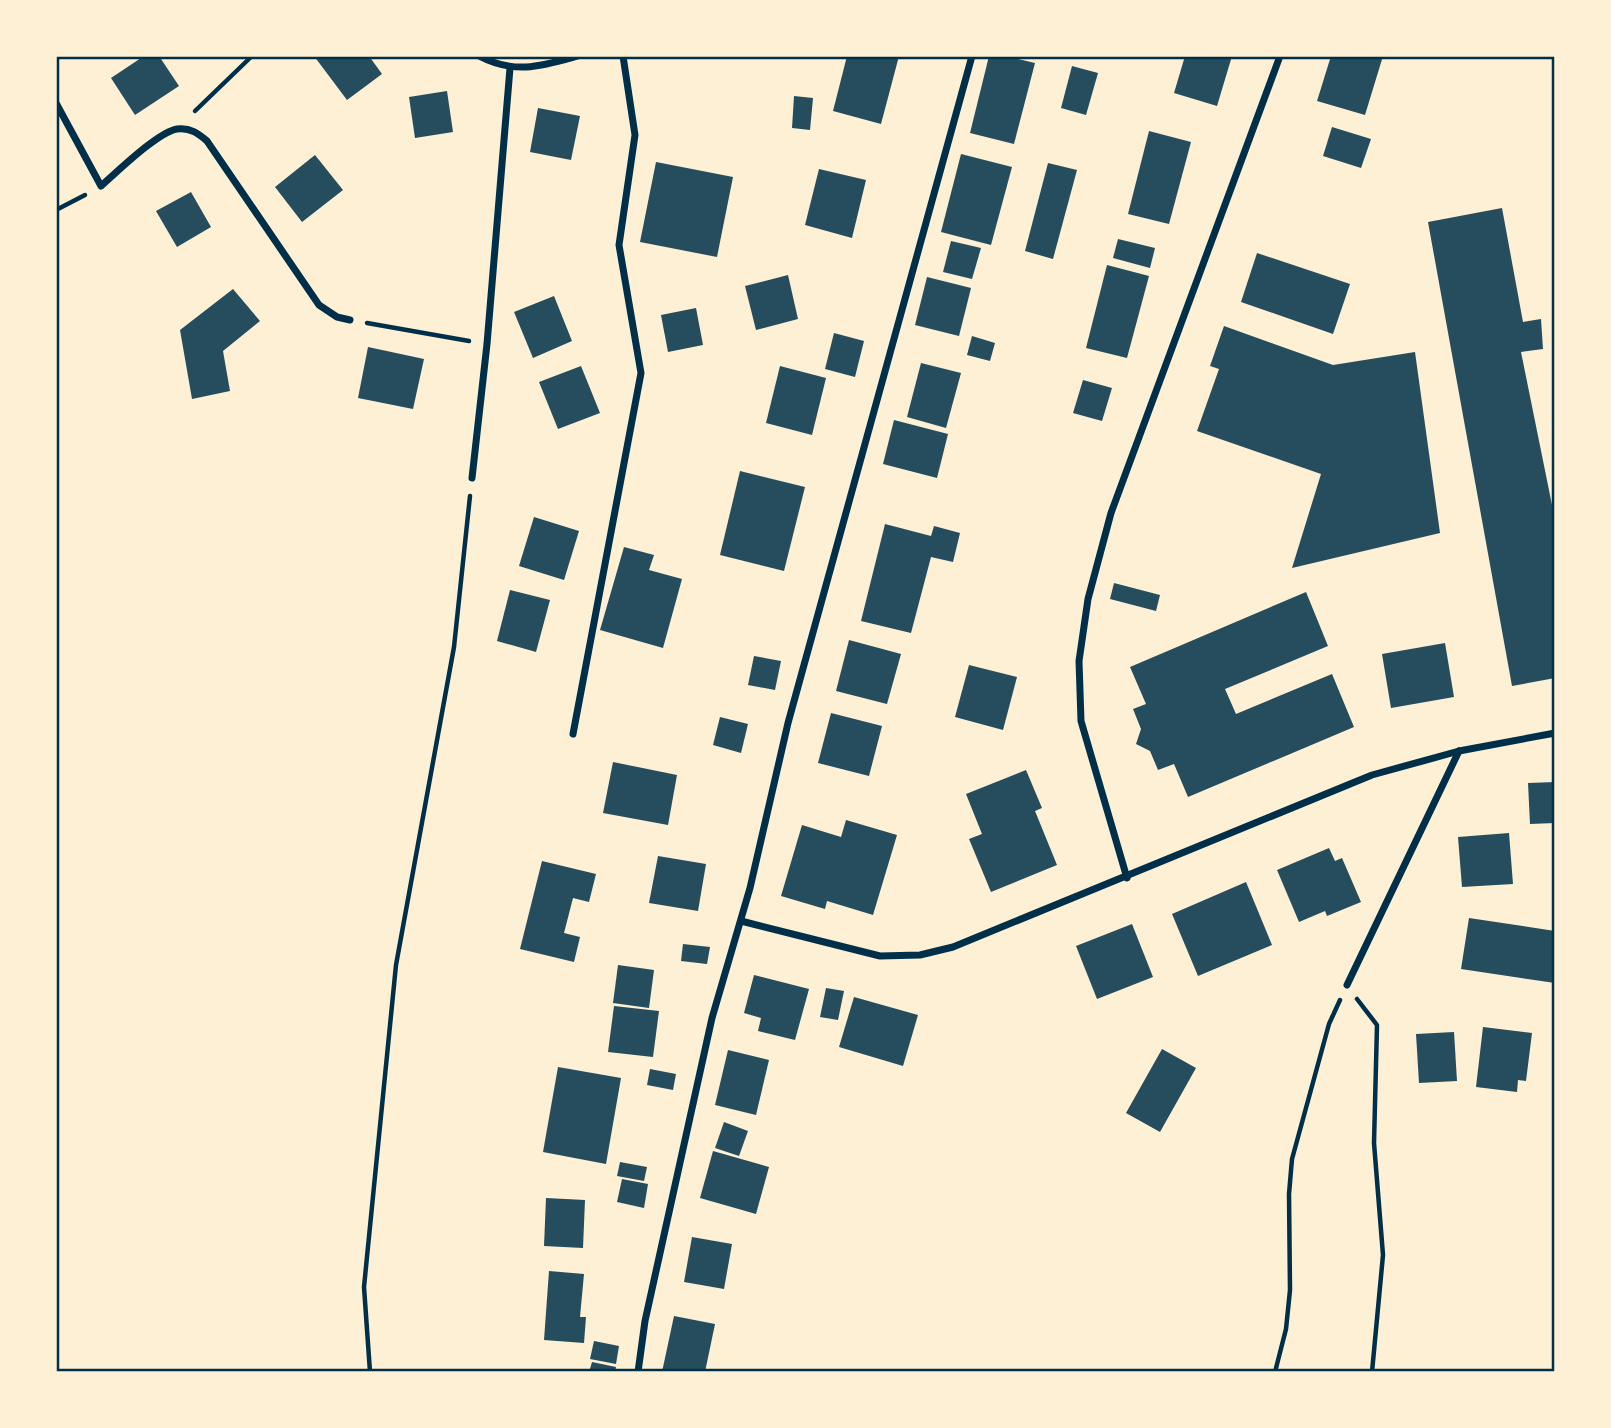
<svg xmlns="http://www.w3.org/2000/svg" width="1611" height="1428" font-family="Barlow,sans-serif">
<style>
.building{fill:#264d5e}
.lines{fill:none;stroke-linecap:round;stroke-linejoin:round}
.path{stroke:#003049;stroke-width:4.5}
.minor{stroke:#003049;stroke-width:7}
.neatline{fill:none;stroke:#003049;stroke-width:2.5}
</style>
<rect width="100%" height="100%" fill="#fdf0d5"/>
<g class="building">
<polygon points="144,56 159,56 179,86 135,115 111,78"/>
<polygon points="314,56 369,56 382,74 347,100"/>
<polygon points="847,56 899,56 881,124 833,111"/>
<polygon points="989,56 1006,56 1035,63 1014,144 970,133"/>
<polygon points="1185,56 1232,56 1217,106 1174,93"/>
<polygon points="1331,56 1383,56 1365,115 1317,101"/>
<polygon points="1072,66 1098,73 1086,115 1061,108"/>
<polygon points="447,91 453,132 415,138 409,97"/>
<polygon points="794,96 813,98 810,130 792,128"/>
<polygon points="538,108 580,116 571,160 530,152"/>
<polygon points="1332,127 1371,139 1361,168 1323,156"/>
<polygon points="1149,131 1191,142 1169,224 1128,214"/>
<polygon points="961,154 1012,167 991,245 941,232"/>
<polygon points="315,155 343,190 302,222 275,187"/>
<polygon points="656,162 733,177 717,257 640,242"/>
<polygon points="1048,163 1077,170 1053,259 1025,251"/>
<polygon points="819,169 866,180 852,238 805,225"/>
<polygon points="191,192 211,227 177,247 156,211"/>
<polygon points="1502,208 1523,322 1541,319 1543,349 1521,352 1552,505 1555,505 1555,678 1512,686 1428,222"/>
<polygon points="1118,239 1155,248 1150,268 1113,258"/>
<polygon points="951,241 981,248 972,279 943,272"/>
<polygon points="1257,253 1350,284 1333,334 1241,302"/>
<polygon points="1107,265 1149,276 1127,358 1086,348"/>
<polygon points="788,275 798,319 756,330 745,286"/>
<polygon points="927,277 971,288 959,336 915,325"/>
<polygon points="233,289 260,321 223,351 230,391 192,399 180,330"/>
<polygon points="554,296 572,341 533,358 514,312"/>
<polygon points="696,308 703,345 668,352 661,315"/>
<polygon points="1224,326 1333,365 1415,352 1440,533 1292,568 1321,474 1197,431 1219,369 1210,366"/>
<polygon points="834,333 864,341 855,377 825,369"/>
<polygon points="972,336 995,343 990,361 967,355"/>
<polygon points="368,347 424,359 413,409 358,398"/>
<polygon points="921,363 961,373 946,428 907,417"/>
<polygon points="581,366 600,413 558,429 539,382"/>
<polygon points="780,366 826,378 812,435 766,423"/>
<polygon points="1083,380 1112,388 1102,421 1073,413"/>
<polygon points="894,420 948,434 937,478 883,464"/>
<polygon points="740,471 805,487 784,571 720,555"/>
<polygon points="534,517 579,531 564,580 519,566"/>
<polygon points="885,524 931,536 934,526 960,533 953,562 931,557 911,633 861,621"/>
<polygon points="624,547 654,555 649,570 682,579 663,648 600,630"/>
<polygon points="1114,583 1160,595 1156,611 1110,599"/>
<polygon points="510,590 550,600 536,652 497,641"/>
<polygon points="1306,592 1328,646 1225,689 1236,714 1332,674 1354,727 1188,797 1174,764 1158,770 1150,751 1136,744 1141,729 1133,709 1146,704 1130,667"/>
<polygon points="849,640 901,654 887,704 836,691"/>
<polygon points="1445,643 1454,697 1391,708 1382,654"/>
<polygon points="754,656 781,661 775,690 748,685"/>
<polygon points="969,665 1017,677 1003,730 955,717"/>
<polygon points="831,713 882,726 869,776 818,763"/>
<polygon points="720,717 748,724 741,753 713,745"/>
<polygon points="613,762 677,775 668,825 603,813"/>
<polygon points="1026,770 1042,808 1035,811 1057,865 991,892 969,839 982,834 966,794"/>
<polygon points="1555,782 1555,823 1530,824 1528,783"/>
<polygon points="846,820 897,835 873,915 827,901 825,909 781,896 802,825 841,837"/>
<polygon points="1509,833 1513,884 1462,887 1458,837"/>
<polygon points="1329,848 1335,861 1342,858 1361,902 1327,916 1325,911 1299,922 1277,870"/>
<polygon points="658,856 706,864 698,911 649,903"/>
<polygon points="542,861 596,874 589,902 573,898 564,933 580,937 574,962 520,949"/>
<polygon points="1246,882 1272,945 1198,976 1172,914"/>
<polygon points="1469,918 1555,931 1555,983 1461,969"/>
<polygon points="1132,924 1153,977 1097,999 1076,946"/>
<polygon points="683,944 710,947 707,964 681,961"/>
<polygon points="618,965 654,970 649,1008 613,1003"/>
<polygon points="754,975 809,989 795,1040 758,1031 761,1018 744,1013"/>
<polygon points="826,988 844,991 838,1020 820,1017"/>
<polygon points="854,997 918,1015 903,1066 839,1047"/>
<polygon points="614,1006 659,1011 653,1057 608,1052"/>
<polygon points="1483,1027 1532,1033 1526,1081 1518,1080 1517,1092 1476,1087"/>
<polygon points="1454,1032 1457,1081 1419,1083 1416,1034"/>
<polygon points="1162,1049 1196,1068 1160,1132 1126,1113"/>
<polygon points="728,1050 769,1060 756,1115 715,1105"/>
<polygon points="558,1067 621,1078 606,1164 543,1152"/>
<polygon points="650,1069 676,1074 673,1090 647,1085"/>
<polygon points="724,1122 748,1131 739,1156 715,1148"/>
<polygon points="713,1151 769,1167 756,1214 700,1198"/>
<polygon points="620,1162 647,1167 644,1181 617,1176"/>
<polygon points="622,1179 648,1184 644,1208 617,1202"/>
<polygon points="546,1198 585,1200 583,1248 544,1246"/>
<polygon points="692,1237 732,1244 724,1289 684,1282"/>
<polygon points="549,1271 584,1274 580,1317 586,1317 584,1343 544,1340"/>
<polygon points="674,1316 715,1324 705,1372 662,1372"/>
<polygon points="594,1341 619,1346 616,1364 590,1359"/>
<polygon points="592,1362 616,1367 615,1372 589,1372"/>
</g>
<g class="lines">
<g class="path">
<polyline points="195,111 252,56"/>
<polyline points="56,210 85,195"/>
<polyline points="367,323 469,341"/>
<polyline points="1357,999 1377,1025 1374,1143 1383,1255 1372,1372"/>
<polyline points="370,1372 364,1287 396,965 454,647 470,496"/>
<polyline points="1275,1372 1286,1329 1290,1290 1289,1194 1292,1159 1329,1024 1340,1000"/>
</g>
<g class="minor">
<path d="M479 56C515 75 542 66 578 56"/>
<path d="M56 103 101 186C117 172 158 132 177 129 190 127 199 134 207 141L319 305 337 317 350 320"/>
<polyline points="472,478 487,344 510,68"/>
<polyline points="573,734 641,373 619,245 635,135 623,56"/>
<polyline points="1127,878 1081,721 1079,661 1088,599 1111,513 1280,56"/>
<polyline points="741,921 880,956 920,955 953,947 1372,775 1459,751 1555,733"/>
<polyline points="1347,985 1459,751"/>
<polyline points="638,1372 645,1321 712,1018 750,888 788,723 972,56"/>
</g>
</g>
<rect width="1611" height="1428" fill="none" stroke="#fdf0d5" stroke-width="116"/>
<rect x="58" y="58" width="1495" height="1312" class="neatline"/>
</svg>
